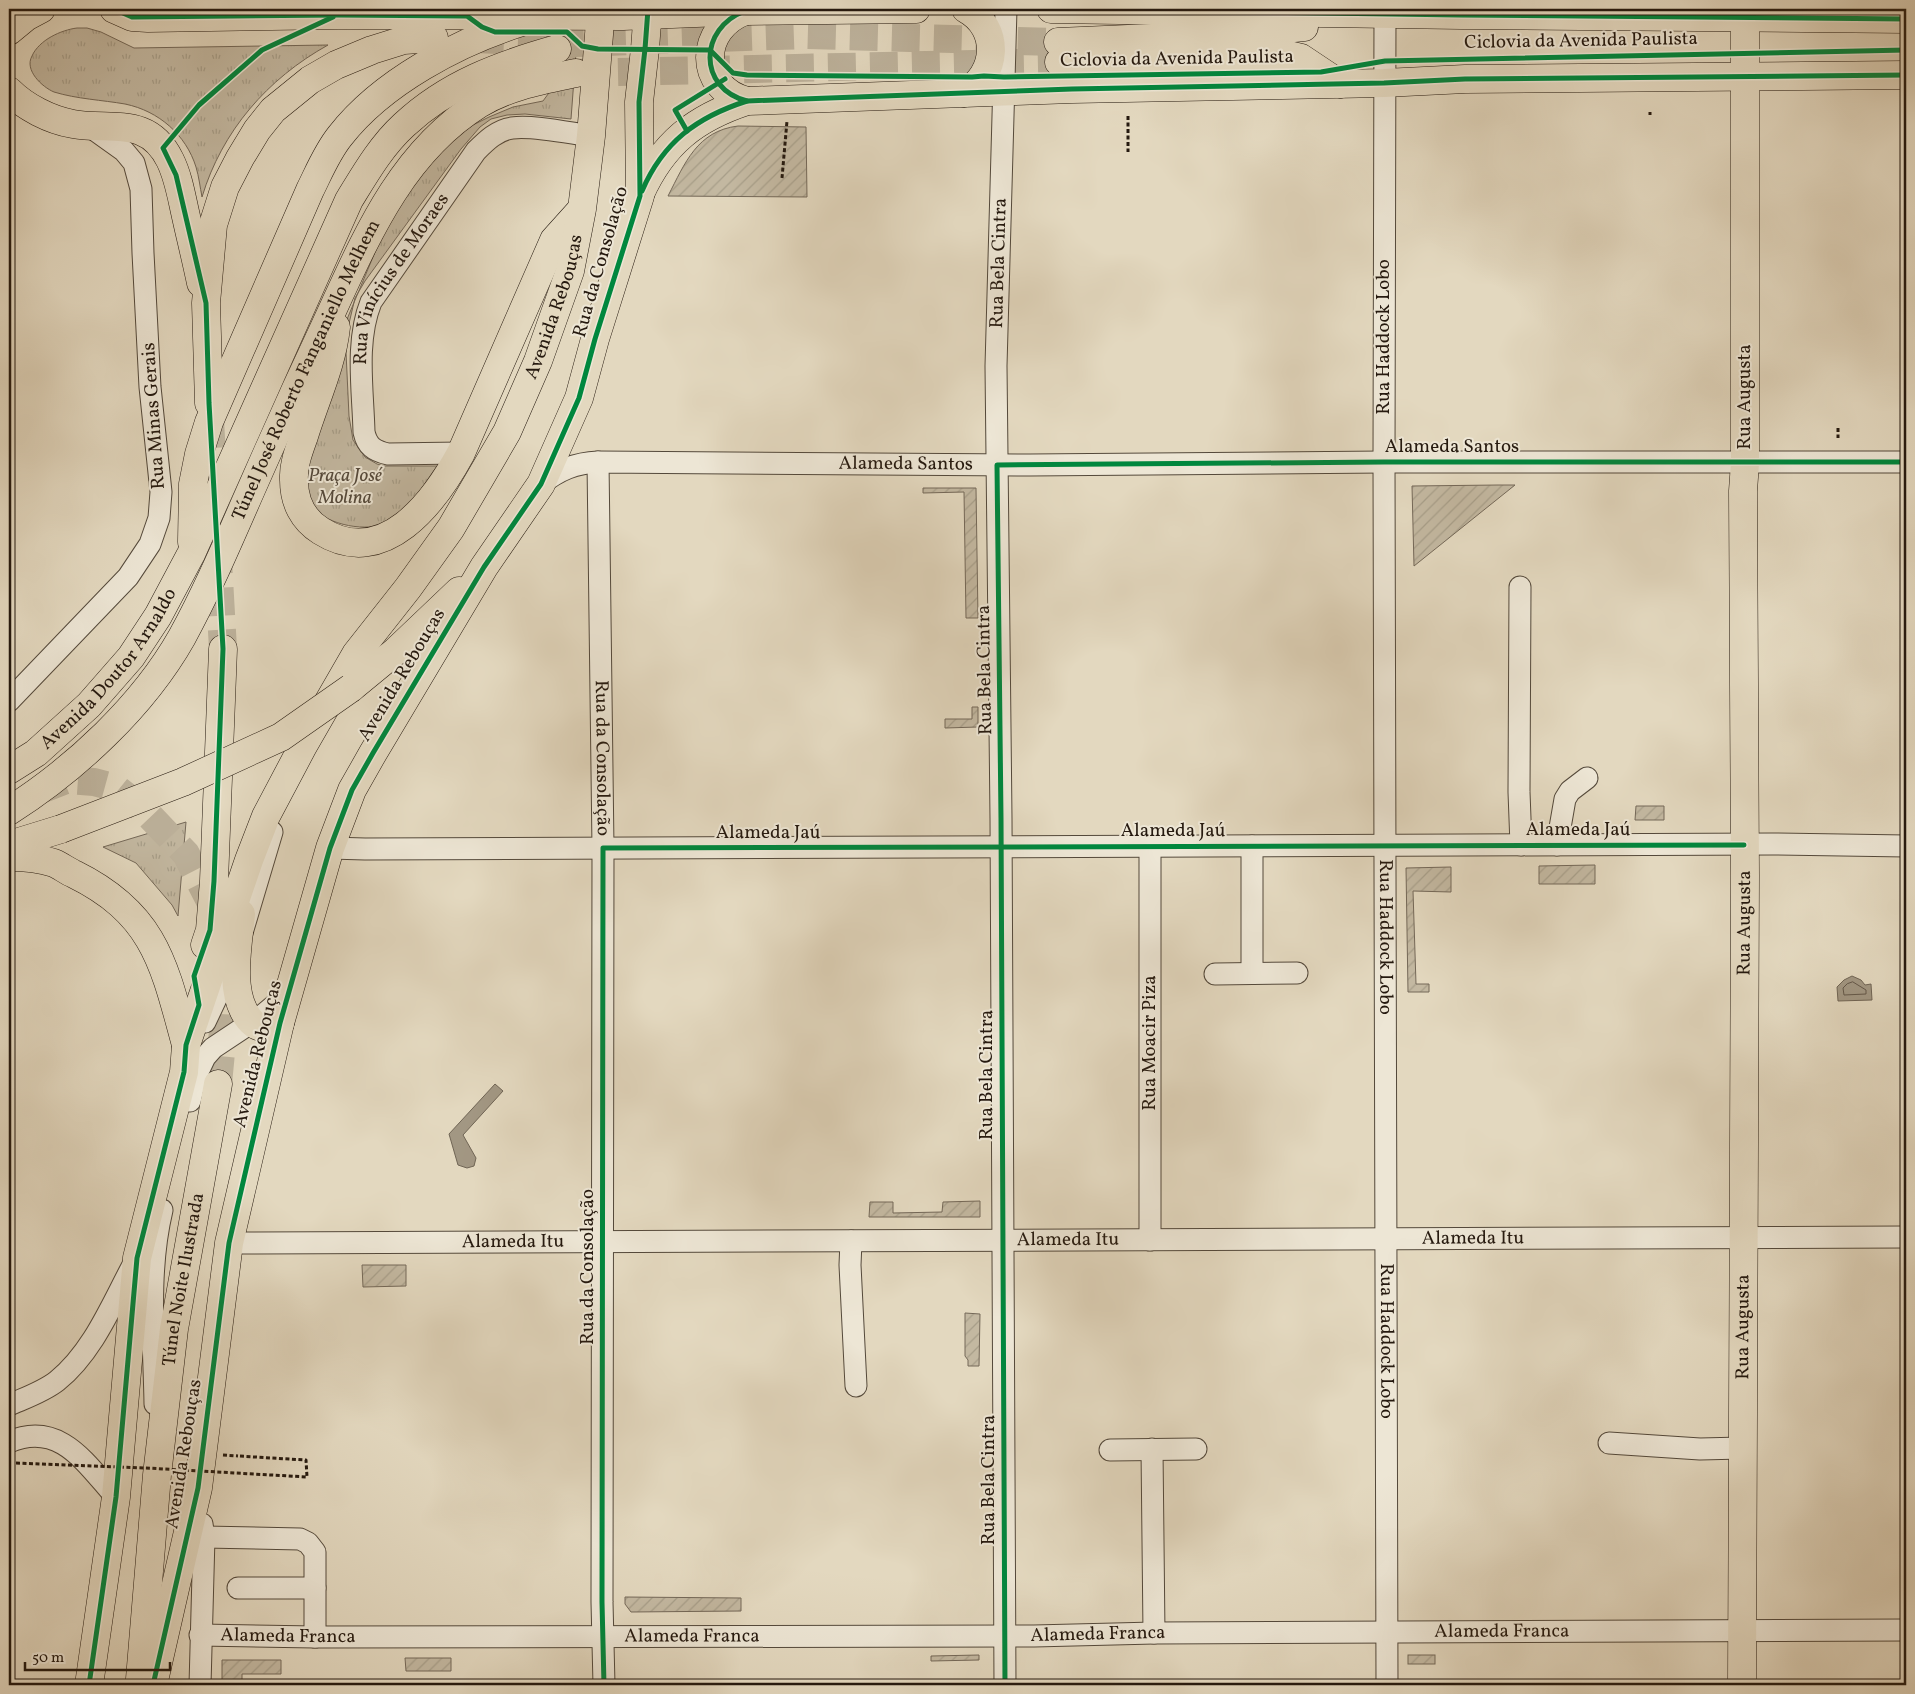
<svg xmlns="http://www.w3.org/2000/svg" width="1915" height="1694" font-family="Vollkorn,serif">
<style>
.park{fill:url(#park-tufts);stroke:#746858}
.garden{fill:url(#garden-furrows);stroke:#746858}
.water{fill:#a29783;stroke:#706555}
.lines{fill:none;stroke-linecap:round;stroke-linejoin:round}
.shore{stroke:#645849;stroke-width:1}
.major-tunnel{stroke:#bdb29c;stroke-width:28;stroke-dasharray:28 14;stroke-linecap:butt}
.minor-casing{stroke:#54493b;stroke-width:23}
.major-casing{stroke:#25190f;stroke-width:29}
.path{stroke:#25190f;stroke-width:3;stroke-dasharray:4 2.5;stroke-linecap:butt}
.minor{stroke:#ede6d5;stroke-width:21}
.major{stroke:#e3d8bf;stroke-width:28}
.major-bridge-casing{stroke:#25190f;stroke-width:29;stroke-linecap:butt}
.path-bridge{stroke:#25190f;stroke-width:3;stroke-dasharray:4 2.5;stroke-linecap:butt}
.major-bridge{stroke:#e3d8bf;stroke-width:28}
.cycleway-casing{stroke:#ede6d5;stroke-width:8}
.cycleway{stroke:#00873e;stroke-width:5}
.labels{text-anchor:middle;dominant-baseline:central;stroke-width:4;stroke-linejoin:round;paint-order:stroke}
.street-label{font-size:19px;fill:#25190f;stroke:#ede6d5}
.park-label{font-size:19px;font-style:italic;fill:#54493b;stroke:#ede6d5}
</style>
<defs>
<pattern id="park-tufts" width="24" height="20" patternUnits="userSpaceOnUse" patternTransform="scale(1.25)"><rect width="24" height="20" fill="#c3b8a1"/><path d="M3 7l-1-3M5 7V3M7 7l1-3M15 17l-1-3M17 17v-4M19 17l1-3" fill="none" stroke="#a79e89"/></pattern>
<pattern id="garden-furrows" width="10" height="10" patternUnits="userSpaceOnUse" patternTransform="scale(1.25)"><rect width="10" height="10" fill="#c3b8a1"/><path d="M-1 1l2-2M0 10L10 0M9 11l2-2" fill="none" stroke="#a79e89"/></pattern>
</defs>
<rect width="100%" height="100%" fill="#e3d8bf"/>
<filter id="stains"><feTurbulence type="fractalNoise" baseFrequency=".004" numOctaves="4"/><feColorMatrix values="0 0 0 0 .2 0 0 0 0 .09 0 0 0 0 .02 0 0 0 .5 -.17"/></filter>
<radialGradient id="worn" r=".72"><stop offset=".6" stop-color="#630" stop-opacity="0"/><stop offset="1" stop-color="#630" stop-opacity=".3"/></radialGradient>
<g class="park">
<path d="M77 28H87L101 32 134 48 328 45C267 79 222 131 202 197 200 187 199 177 196 167 186 135 159 111 125 104 102 100 77 99 54 92 42 87 24 70 32 56 39 40 61 30 77 28Z"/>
<path d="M560 35 575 36 577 39 571 119 525 114 507 115 491 119 480 127 461 149 365 281 355 298 347 332 346 352 349 416 353 440 365 457 377 464 384 466H437C424 484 411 507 393 520 374 533 333 527 317 511 310 504 306 490 301 480L340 336 391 214 443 146 473 125 489 117 513 107 543 101 551 90 536 42 526 38Z"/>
<polygon points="186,822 178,916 172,905 136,863 103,847"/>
</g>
<g class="garden">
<path d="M738 126 806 127 807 197 668 196C685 163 697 131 738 126Z"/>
<polygon points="1498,485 1515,485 1414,566 1412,486"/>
<polygon points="923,488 976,488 978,618 966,618 964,492 923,493"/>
<polygon points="972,707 978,707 978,727 945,728 945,719 972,719"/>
<polygon points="1636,806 1664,806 1664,820 1635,820"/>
<polygon points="1595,865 1595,884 1539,884 1539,866"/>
<polygon points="1451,867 1451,892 1413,891 1416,984 1429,984 1429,992 1408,992 1406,868"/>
<polygon points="980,1201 980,1217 869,1217 870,1202 893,1202 893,1213 942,1212 943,1202"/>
<polygon points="362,1265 406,1265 406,1286 363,1287"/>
<polygon points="965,1313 980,1314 979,1366 968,1366 968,1360 965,1356"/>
<polygon points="625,1597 741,1598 741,1611 631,1612 625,1604"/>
<polygon points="979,1655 979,1660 931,1661 931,1656"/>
<rect x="1408" y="1655" width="27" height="9"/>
<polygon points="405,1658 451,1658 451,1671 406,1671"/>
<polygon points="222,1660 281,1660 281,1674 242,1674 242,1685 222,1685"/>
</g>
<g class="water">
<polygon points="1852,976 1861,980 1865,985 1871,984 1872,1000 1838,1001 1837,987 1844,980"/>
<polygon points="495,1084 503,1091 463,1135 476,1158 474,1166 467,1168 458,1165 449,1134"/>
</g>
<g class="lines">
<polygon class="shore" points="1853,982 1866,990 1866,994 1844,995 1843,988 1847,984"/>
<g class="major-tunnel">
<polyline points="476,39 573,43"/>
<polyline points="557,49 574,43 805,35 1058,42"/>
<polyline points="576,73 1059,62"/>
<polyline points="210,420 223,649"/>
<polyline points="38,791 66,780 94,782 116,788 145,811 186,854 214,909 216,917"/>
<polyline points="218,1084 224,1020 226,966"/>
</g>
<defs>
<g id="minor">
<path id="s1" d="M1385 9 1384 462 1387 1685"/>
<path id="s2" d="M461 453 388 454C374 451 367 446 364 432 363 390 355 342 371 302L476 151C486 141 497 130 512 128 533 125 569 133 591 136"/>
<path id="s3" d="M598 462 603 848 602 1602 604 1685"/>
<path id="s4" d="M541 484C559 470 575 463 598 462L1030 465 1384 462H1906"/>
<polyline points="1520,587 1519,792 1521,845"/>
<polyline points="9,701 128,577 150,544 159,518 161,492 150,387 143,253 141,189 134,163 124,151 89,126"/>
<polyline points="1557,845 1565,799 1570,791 1587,778"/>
<polyline points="1252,846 1252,973"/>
<polyline points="330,848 365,849 1772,844 1906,846"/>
<polyline points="1215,974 1297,973"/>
<polyline points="205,1022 233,963 272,832"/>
<polyline points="190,1101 196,1076 205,1057 213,1048 264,1014 289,993"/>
<polyline points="1150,1240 1150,846"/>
<polyline points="851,1241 850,1265 856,1386"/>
<path id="s5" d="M229 1243 1906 1237"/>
<path d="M155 1404C154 1340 147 1273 162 1210"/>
<path d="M9 1405C25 1398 43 1392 57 1381 93 1352 112 1304 133 1265"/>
<path d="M9 1442C60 1420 86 1464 116 1497"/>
<polyline points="1609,1443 1700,1449 1742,1448"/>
<polyline points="1152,1449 1154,1633"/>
<polyline points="1110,1450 1196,1449"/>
<polyline points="204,1537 300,1539 308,1543 315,1552 315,1637"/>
<polyline points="238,1588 315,1588"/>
<path id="s6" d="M200 1635 315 1637 1034 1636 1154 1633 1906 1630"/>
<polyline points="200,1685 204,1537 202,1524"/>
<path id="s7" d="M1005 1685 1001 818 996 366 1006 9"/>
</g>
<g id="major">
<polyline points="114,9 132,17 148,18 338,15 623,16 745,11 916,9"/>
<polyline points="1051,9 1461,15 1906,19"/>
<path d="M745 11C699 28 697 88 747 101"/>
<polyline points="9,31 26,17 41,9"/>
<polyline points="1058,42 1222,35 1304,27"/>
<polyline points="1059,62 1288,55 1301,58 1340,84"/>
<path d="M9 91C25 107 50 120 73 124 111 131 148 115 170 160 178 176 181 194 185 212 190 235 196 259 201 283"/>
<path d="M964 93C998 75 1001 28 966 9"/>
<path d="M640 194C663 143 695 118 747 101L1072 89 1384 83 1465 79 1906 75"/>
<path d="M336 327C332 365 315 400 304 436 299 450 293 465 294 480 294 502 303 520 321 531 384 571 435 501 461 453L554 240 581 210"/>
<polyline points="209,403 206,303 213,225 225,187 240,158 257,130 273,110 310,80 336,65 372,50 404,40 434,38"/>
<path d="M192 542 193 484 199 454 209 422 310 190C319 172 327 152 340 136 382 82 458 42 522 22"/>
<polyline points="351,688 396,651 459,591"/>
<path id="s8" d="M9 770 36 753 89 705 131 657 158 616 191 554 349 200C365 174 381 146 404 125 448 84 500 65 557 49"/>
<path id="s9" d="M9 811C75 769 143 706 182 637 209 588 231 535 254 483 277 430 301 377 326 324 364 242 399 154 479 104 508 86 543 80 576 73"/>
<polyline points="9,845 61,829"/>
<path d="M9 857C24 857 39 858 54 863 61 866 67 871 74 874 155 914 164 964 186 1045"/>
<path d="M241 914C238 945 228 993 249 1019 258 1030 268 1029 280 1023"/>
<polyline points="205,945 210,930 214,881 223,649"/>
<path id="s10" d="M140 1679 157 1475 174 1329 218 1084"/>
<path id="s11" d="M89 1685 116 1497 137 1258 184 1072 186 1045 249 860 266 816 303 746 356 654 408 588 451 528 507 432 538 361 570 271 582 209 591 136 601 9"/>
<polyline points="153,1685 198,1488 229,1243 280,1023 330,848 352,790 373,753 484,567 541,484 579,398 595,339 640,196 639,102 645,49 648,9"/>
<path id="s12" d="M1742 1685 1745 875 1743 491 1745 463V9"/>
</g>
</defs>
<use href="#minor" class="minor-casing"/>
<use href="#major" class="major-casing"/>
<g class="path">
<polyline points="1650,115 1650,112"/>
<polyline points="1128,116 1128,152"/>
<polyline points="782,178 787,121"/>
<polyline points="1838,428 1838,438"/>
<polyline points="223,1455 238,1456"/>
</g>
<use href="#minor" class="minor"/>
<use href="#major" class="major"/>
<defs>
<polyline id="major-bridge" points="61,829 183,782 281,737 351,688"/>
</defs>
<use href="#major-bridge" class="major-bridge-casing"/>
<polyline class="path-bridge" points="16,1463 146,1468 307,1477 306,1460 238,1456"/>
<use href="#major-bridge" class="major-bridge"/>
<defs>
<g id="cycleway">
<polyline points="114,9 132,17 338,15 467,16 482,27 495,32 567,32 582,46 598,49 710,50 733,73 747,75 972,77 984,76 1004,77 1321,72 1385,61 1906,50"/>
<polyline points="1051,9 1461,15 1906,19"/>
<path d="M747 101C697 88 699 28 745 11L916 9"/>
<polyline points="687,131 675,110 725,79"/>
<path d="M642 191C663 142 697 117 747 101L1072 89 1384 83 1465 79 1906 75"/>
<polyline points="89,1685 116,1497 137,1258 184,1072 186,1045 199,1005 194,976 210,930 214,881 223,649 209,403 206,303 176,175 163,148 199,105 262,50 333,17"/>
<polyline points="153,1685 198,1488 229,1243 280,1023 330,848 352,790 373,753 484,567 541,484 579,398 595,339 640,196 639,102 645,49 648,9"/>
<polyline points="604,1685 602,1602 603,848 1744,845"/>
<polyline points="1005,1685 1001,818 997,465 1384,462 1906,462"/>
</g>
</defs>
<use href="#cycleway" class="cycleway-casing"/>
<use href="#cycleway" class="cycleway"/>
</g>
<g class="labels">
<g class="street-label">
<text transform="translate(1581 41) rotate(-1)">Ciclovia da Avenida Paulista</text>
<text transform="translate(1177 59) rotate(-1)">Ciclovia da Avenida Paulista</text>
<text transform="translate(601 262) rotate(-74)">Rua da Consolação</text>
<text stroke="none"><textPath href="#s7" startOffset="1422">Rua Bela Cintra</textPath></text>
<text stroke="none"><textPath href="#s2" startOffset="272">Rua Vinícius de Moraes</textPath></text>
<text stroke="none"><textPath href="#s11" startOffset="1480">Avenida Rebouças</textPath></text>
<text transform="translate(1384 337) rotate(-90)">Rua Haddock Lobo</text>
<text stroke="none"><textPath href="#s9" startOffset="542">Túnel José Roberto Fanganiello Melhem</textPath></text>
<text transform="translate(1745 397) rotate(-90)">Rua Augusta</text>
<text transform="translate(154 416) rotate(-94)">Rua Minas Gerais</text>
<text x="1452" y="447">Alameda Santos</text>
<text stroke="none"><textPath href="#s4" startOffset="370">Alameda Santos</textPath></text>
<text stroke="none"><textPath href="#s8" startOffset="144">Avenida Doutor Arnaldo</textPath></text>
<text transform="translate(985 670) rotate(-91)">Rua Bela Cintra</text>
<text transform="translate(402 675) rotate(-59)">Avenida Rebouças</text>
<text stroke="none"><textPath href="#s3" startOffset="296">Rua da Consolação</textPath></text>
<text x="1578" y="830">Alameda Jaú</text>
<text x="1173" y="831">Alameda Jaú</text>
<text x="768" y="833">Alameda Jaú</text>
<text stroke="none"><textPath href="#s12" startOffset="762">Rua Augusta</textPath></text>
<text stroke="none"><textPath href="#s1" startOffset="928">Rua Haddock Lobo</textPath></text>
<text transform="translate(1150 1043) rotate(-90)">Rua Moacir Piza</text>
<text transform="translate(258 1054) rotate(-76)">Avenida Rebouças</text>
<text transform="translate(987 1075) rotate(-90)">Rua Bela Cintra</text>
<text stroke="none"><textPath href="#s5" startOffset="1244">Alameda Itu</textPath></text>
<text stroke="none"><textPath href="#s5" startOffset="839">Alameda Itu</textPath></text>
<text stroke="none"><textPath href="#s5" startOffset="284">Alameda Itu</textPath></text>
<text transform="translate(588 1267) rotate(-90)">Rua da Consolação</text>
<text stroke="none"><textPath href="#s10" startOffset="402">Túnel Noite Ilustrada</textPath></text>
<text stroke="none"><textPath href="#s12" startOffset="358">Rua Augusta</textPath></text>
<text stroke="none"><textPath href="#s1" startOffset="1332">Rua Haddock Lobo</textPath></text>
<text transform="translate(184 1454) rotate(-81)">Avenida Rebouças</text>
<text transform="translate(989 1480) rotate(-90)">Rua Bela Cintra</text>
<text stroke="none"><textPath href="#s6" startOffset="1302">Alameda Franca</textPath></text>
<text stroke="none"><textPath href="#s6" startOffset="898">Alameda Franca</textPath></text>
<text stroke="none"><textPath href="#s6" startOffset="88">Alameda Franca</textPath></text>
<text stroke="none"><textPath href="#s6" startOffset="492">Alameda Franca</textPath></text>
</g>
<g class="park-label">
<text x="345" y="476">Praça José<tspan x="345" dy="22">Molina</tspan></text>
</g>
</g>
<rect width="1915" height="1694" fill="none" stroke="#e3d8bf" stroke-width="30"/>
<rect x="10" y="10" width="1895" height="1674" fill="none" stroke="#25190f" stroke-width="2.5"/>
<rect x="15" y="15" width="1885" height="1664" fill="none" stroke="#25190f"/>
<path d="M25 1662v8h145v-8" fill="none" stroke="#25190f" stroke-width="2.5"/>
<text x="32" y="1662" font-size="15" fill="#25190f" stroke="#ede6d5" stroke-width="4" paint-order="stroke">50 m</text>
<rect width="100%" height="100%" filter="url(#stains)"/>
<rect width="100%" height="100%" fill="url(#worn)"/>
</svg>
